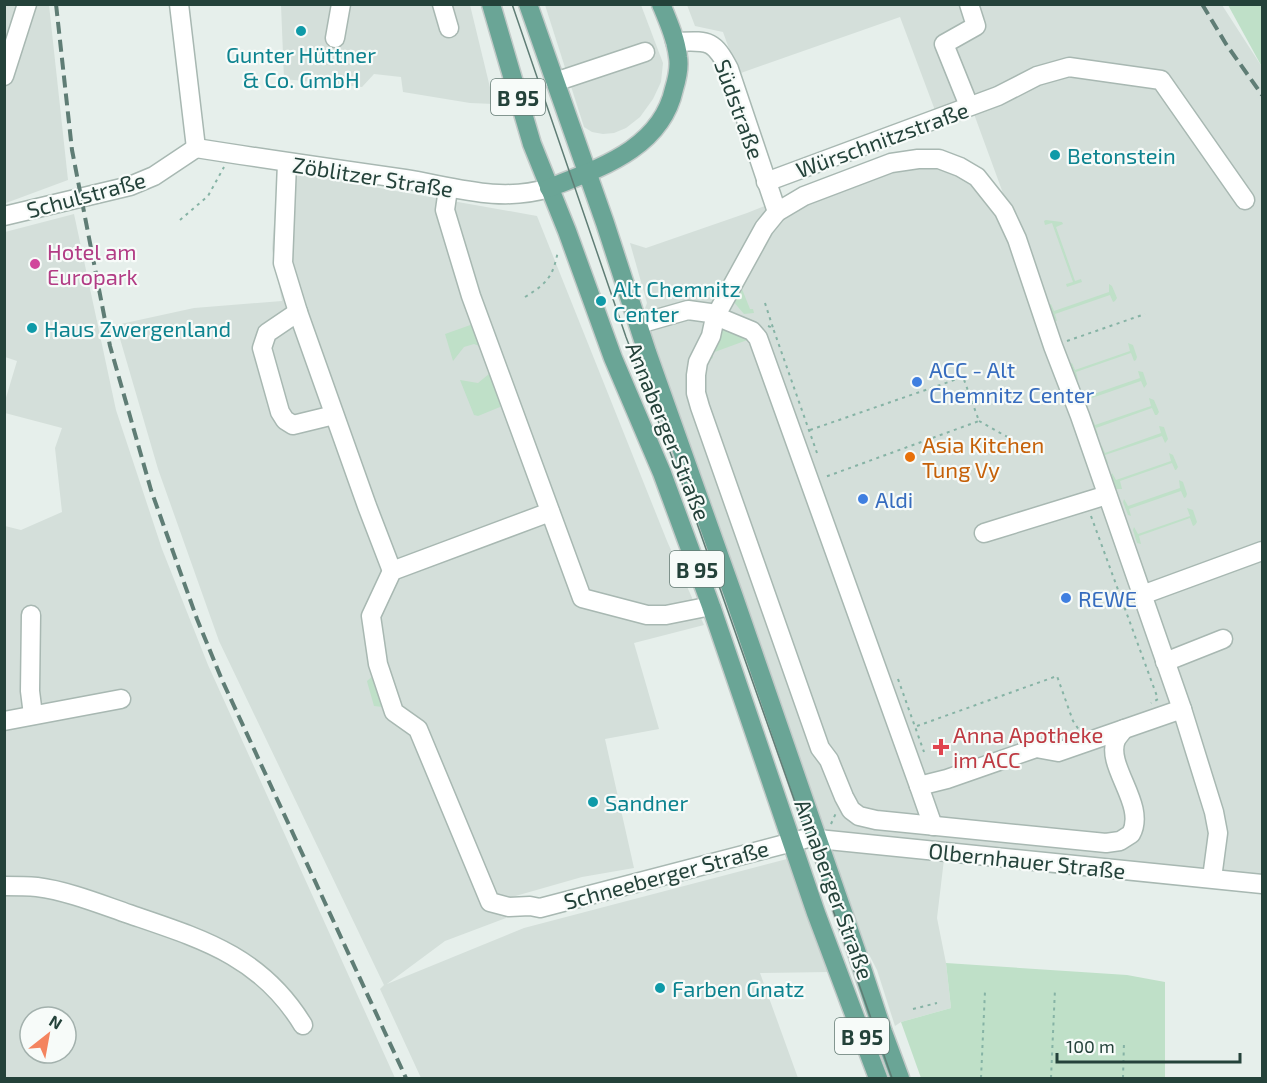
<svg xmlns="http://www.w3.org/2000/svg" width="1267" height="1083" font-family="'Exo 2',sans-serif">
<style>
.built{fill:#d4dfda;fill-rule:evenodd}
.green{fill:#bfe0c8}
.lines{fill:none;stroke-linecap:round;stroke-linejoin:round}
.minor-casing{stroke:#a8b8b2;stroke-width:21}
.major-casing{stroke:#c2cac8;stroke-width:21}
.path{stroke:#86b3a5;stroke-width:2;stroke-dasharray:3 4.5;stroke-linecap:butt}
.minor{stroke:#fff;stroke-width:18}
.major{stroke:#6aa596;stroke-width:18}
.tram{stroke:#5f7d75;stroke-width:1.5}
.rail{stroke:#5f7d75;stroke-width:4;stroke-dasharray:12 6;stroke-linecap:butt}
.culture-dot{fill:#0f9aa8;stroke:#f7fbf9;stroke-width:2}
.hotel-dot{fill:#d1479c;stroke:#f7fbf9;stroke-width:2}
.shop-dot{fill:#3f7fe0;stroke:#f7fbf9;stroke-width:2}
.food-dot{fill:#e8710a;stroke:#f7fbf9;stroke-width:2}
.health-dot{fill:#e0444e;stroke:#f7fbf9;stroke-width:2}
.labels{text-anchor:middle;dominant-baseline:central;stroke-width:4.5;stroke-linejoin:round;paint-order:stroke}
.shield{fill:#f7fbf9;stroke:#637a73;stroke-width:1.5}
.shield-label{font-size:21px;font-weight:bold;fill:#24423a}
.culture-label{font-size:22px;fill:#0d838f;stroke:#f7fbf9;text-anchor:start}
.street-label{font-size:22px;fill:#24423a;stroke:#f7fbf9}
.hotel-label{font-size:22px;fill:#b23c85;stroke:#f7fbf9;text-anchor:start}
.shop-label{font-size:22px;fill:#366cbe;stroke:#f7fbf9;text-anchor:start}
.food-label{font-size:22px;fill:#c56008;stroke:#f7fbf9;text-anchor:start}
.health-label{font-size:22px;fill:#be3a42;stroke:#f7fbf9;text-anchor:start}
</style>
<rect width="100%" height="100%" fill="#e6efeb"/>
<g class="built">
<polygon points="4,5 49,5 68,180 6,203"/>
<polygon points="281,5 470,5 494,104 470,103 403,92 401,77 374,74 362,87 284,79"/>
<polygon points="545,5 641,5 663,63 661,82 653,99 640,117 626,128 614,133 603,134 592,132 584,127"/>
<polygon points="687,5 1222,5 1262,67 1262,883 945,851 937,918 946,963 951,1008 901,1022 895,1026 877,970 830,878 639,324 647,303 630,243 646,248 747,213 879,160 912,150 946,155 982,168 1004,196 974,114 936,113 900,17 738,74 723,32 695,26"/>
<polygon points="278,170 537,216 667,541 704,625 634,643 659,729 605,739 634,868 582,877 512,897 506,918 445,941 387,984 524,928 787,859 831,972 760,973 798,1078 421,1078 380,989 384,985 219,641 158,469 116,325 194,308 282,301 272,249"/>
<path d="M74 214 116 410 162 549 208 665 395 1078H5V526L21 530 62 512 55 448 62 428 5 413V401L17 361 5 357V232ZM30 1017H66V1053H30Z"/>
</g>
<g class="green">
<polygon points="1228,5 1262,5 1262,67"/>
<polygon points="1046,220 1062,222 1063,224 1056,227 1075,281 1081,279 1082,282 1067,287 1066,284 1073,282 1052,223 1045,225 1044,221"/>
<polygon points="740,284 750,309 753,309 754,313 744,314 732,300"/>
<polygon points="1109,284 1112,286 1117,298 1115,301 1113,302 1110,295 1055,314 1057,321 1053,320 1049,305 1051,304 1054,311 1109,292"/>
<polygon points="476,323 484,348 474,344 464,347 453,361 445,334"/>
<polygon points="723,328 750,339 712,353 713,358 708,360 718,333"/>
<polygon points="1128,343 1133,345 1137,357 1136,360 1134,361 1131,353 1076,372 1078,380 1074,379 1070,364 1072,363 1075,370 1130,351"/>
<polygon points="491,369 502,401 500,407 478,416 474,415 460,380 478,383 489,374"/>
<polygon points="1138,371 1143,372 1147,384 1144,388 1141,381 1086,400 1088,408 1086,408 1080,392 1082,390 1085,397 1140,378"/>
<polygon points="1149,398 1154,400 1159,412 1157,415 1155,415 1152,408 1096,428 1098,435 1096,435 1090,419 1092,418 1095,425 1151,406"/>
<polygon points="1159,426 1164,427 1168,439 1166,442 1165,443 1162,436 1105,455 1108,463 1104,462 1100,447 1102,446 1105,453 1161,433"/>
<polygon points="1169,453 1173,455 1178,467 1176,470 1175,470 1172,463 1120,481 1122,489 1116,489 1111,476 1112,473 1116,480 1171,461"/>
<polygon points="1179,480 1183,482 1187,494 1186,497 1184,498 1181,491 1129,509 1131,516 1128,515 1123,502 1124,499 1128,506 1180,488"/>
<polygon points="1187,508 1193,510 1197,522 1195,525 1193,526 1190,518 1139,536 1141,544 1137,543 1133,530 1134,527 1138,534 1190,516"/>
<polygon points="373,676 385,703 382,707 374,706 368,685 367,681"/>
<polygon points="946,963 1127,975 1165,982 1165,1078 921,1078 901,1022 951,1008"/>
</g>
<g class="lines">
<defs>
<g id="minor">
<polyline points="179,4 196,148"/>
<polyline points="442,4 449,28"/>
<polyline points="969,4 976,26 944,44 969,106"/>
<polyline points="335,38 341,4"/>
<path d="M675 42C707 41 713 38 729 69L777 212"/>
<polyline points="4,76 27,4"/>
<polyline points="555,82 645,52"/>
<path d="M196 148C265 159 335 169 405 179 454 187 500 203 549 188"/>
<polyline points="287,163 283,263 298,312 367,506 392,571"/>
<polyline points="766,182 998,96 1037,76 1069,67 1161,80 1245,200"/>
<polyline points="448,189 445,210 471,296 582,598 647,615 666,615 711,606"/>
<polyline points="4,216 130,186 154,176 196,148"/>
<polyline points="720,308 764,228 777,212 804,196 891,163 918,159 939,159 960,167 977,177 1004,211 1017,239 1053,346 1080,416 1182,709 1214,812 1218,833 1212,878"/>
<polyline points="298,312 267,333 262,348 280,412 285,420 293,425 334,415"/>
<polyline points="723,319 752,331 758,338 919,786"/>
<path d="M714 322 711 336 698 362 696 375V393L700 407 820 748 829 760 844 797 851 810 859 816 876 820 1106 843 1120 841 1131 834C1147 805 1105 766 1116 740 1118 736 1122 732 1124 729"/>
<polyline points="639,324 688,310 710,313"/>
<polyline points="550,512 392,571 371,616 378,664 394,712 418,729 490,902 509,907 530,906 540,908 808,838 1262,884"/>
<polyline points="984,533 1107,495"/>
<polyline points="1142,595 1262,551"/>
<polyline points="31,615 30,691 33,715"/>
<polyline points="1165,662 1223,639"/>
<polyline points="4,721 121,699"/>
<polyline points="933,826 919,786 947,779 1036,748 1058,752 1182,709"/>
<path d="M4 886C15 886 26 886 37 887 68 891 100 904 129 914 202 939 261 956 303 1025"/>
</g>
<g id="major">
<polyline points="491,4 532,144 567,231 613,358 662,473 711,606 816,913 878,1078"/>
<polyline points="528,4 605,223 647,352 734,597 856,950 883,1032 900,1078"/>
<path d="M549 188C599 168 661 149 674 89 677 79 680 68 678 57 676 39 668 21 661 4"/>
</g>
</defs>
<use href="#minor" class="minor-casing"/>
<use href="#major" class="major-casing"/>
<g class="path">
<polyline points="180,220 208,196 224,167"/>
<path d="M525 297C548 283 553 276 558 251"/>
<polyline points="765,303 773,328"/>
<polyline points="768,326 773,328 817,453"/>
<polyline points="1067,341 1145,314"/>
<polyline points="979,421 1011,439"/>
<polyline points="810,430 963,377 979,421 825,477"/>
<polyline points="1091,516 1158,699 1151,703"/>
<polyline points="898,679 924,752"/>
<polyline points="917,726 1057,676 1073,721 1079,730"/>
<polyline points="831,824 836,813"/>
<polyline points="913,1009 937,1003"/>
<polyline points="981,1078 985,991"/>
<polyline points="1051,1078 1055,989"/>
<polyline points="1123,1078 1124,1042"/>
</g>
<use href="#minor" class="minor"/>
<use href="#major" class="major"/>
<polyline class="tram" points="512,4 626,337 693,512 892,1078"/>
<g class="rail">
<polyline points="56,4 72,150 110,346 151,490 197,619 222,680 406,1078"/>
<polyline points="1202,4 1226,44 1262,95"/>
</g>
</g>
<g class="culture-dot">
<circle cx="301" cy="31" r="6"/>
<circle cx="1055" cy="155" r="6"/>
<circle cx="601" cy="301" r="6"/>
<circle cx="32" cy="328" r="6"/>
<circle cx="593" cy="802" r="6"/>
<circle cx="660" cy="988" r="6"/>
</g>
<circle class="hotel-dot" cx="35" cy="264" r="6"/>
<g class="shop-dot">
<circle cx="917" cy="382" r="6"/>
<circle cx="863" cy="499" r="6"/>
<circle cx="1066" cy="598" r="6"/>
</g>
<circle class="food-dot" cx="910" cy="457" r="6"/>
<path class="health-dot" d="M938 738h6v6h6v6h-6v6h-6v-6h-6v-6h6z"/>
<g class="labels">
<g class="shield">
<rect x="491" y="79" width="54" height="36" rx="4.5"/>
<rect x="670" y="551" width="54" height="36" rx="4.5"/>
<rect x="835" y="1018" width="54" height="36" rx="4.5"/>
</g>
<g class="shield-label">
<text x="518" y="97">B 95</text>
<text x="697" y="569">B 95</text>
<text x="862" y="1036">B 95</text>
</g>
<g class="culture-label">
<text x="301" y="54" text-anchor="middle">Gunter Hüttner<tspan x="301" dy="25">&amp; Co. GmbH</tspan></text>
<text x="1067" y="155">Betonstein</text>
<text x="613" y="288">Alt Chemnitz<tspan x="613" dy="25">Center</tspan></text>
<text x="44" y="328">Haus Zwergenland</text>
<text x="605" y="802">Sandner</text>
<text x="672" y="988">Farben Gnatz</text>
</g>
<g class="street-label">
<text transform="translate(740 109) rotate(70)">Südstraße</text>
<text transform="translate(882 139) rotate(-20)">Würschnitzstraße</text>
<text transform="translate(373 176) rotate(9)">Zöblitzer Straße</text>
<text transform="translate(86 194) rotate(-15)">Schulstraße</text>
<text transform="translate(669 431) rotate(68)">Annaberger Straße</text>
<text transform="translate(1027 860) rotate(6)">Olbernhauer Straße</text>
<text transform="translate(666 874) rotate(-15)">Schneeberger Straße</text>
<text transform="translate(835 889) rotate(70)">Annaberger Straße</text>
</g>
<g class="hotel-label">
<text x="47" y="251">Hotel am<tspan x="47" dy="25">Europark</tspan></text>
</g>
<g class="shop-label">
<text x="929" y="369">ACC - Alt<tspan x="929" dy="25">Chemnitz Center</tspan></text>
<text x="875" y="499">Aldi</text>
<text x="1078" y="598">REWE</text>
</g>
<g class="food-label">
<text x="922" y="444">Asia Kitchen<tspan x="922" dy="25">Tung Vy</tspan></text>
</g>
<g class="health-label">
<text x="953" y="734">Anna Apotheke<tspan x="953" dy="25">im ACC</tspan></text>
</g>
</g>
<rect width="1267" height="1083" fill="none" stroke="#24423a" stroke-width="12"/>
<g transform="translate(48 1035) rotate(31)"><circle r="28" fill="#f7fbf9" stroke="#a3b1ad" stroke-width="1.5"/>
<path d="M0-4.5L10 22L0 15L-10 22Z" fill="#f4845f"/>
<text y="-9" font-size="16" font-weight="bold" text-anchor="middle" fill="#24423a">N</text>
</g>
<path d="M1057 1053v9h183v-9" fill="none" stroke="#24423a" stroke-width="3"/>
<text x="1066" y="1053" font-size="18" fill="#24423a" stroke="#f7fbf9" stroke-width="4.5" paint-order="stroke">100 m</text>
</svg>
